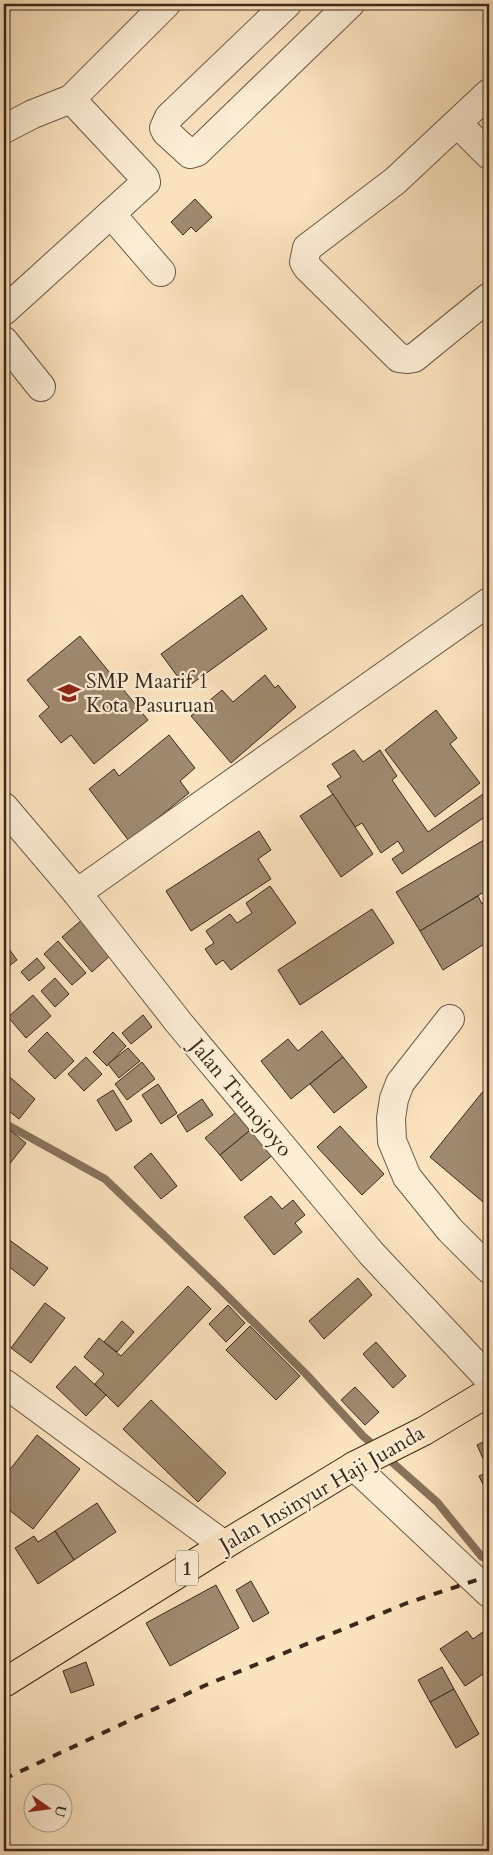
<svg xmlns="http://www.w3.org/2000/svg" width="493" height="1855" font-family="Cardo,serif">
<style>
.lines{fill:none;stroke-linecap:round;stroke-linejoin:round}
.stream{stroke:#87735c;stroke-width:8}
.building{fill:#9f8a70;stroke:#3b291b}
.minor-casing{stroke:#6b5844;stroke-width:30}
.highway-casing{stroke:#3b291b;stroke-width:30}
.minor{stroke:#fcedd5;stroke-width:28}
.highway{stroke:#fbe3bf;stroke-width:28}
.rail{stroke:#3b291b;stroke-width:4;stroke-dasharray:9 9;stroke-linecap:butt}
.labels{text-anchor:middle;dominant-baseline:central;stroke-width:4.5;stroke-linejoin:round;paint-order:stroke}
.shield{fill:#fcedd5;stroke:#756453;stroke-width:1}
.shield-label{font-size:20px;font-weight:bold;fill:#3b291b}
.poi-label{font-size:21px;fill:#3b291b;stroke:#fcedd5;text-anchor:start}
.street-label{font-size:21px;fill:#3b291b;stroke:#fcedd5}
</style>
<rect width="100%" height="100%" fill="#fbe3bf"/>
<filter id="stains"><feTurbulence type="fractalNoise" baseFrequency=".004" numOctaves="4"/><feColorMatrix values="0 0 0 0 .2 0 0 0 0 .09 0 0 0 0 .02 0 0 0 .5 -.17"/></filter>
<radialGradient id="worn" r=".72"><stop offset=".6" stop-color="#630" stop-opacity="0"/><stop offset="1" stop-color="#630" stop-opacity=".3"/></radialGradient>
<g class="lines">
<g class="stream">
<polyline points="4,1123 105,1179 215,1284 306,1374 363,1436 377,1448"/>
<polyline points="385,1456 437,1502 482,1557 489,1556"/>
</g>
</g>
<g class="building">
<polygon points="195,199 212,217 196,232 191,227 183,235 171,222"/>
<polygon points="4,254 9,260 4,265"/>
<polygon points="242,595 267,629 186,688 161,654"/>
<polygon points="80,636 148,720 94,764 71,735 61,743 39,716 49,707 27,680"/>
<polygon points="265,675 275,688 278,685 296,707 231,763 191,716 222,690 233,702"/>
<polygon points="436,710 457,738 450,744 480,783 435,817 385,750"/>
<polygon points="169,735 195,768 180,781 189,793 129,841 89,789 114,769 119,776"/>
<polygon points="354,750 363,762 380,750 397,776 392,780 428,832 489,790 489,814 402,874 392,859 404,851 398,841 381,853 362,823 355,827 327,786 341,777 332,764"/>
<polygon points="333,794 373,854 341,877 300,816"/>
<polygon points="259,831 271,850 258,859 271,879 191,931 166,891"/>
<polygon points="489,837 489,881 487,882 489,889 420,931 396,892"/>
<polygon points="270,886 296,923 231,970 223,960 216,965 205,949 214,943 206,931 230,914 237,923 252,913 246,903"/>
<polygon points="478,896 482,904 489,899 489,941 443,970 420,931"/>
<polygon points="372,909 394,943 300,1005 278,970"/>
<polygon points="83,919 113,953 92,972 62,937"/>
<polygon points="58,941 86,973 72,985 44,954"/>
<polygon points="4,942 17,960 4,970"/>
<polygon points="37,958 45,968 29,981 21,972"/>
<polygon points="55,978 69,994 55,1007 41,991"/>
<polygon points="33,995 51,1016 26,1038 8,1017"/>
<polygon points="143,1015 152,1027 131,1044 122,1033"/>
<polygon points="322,1031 343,1057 291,1099 261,1061 288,1039 298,1051"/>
<polygon points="47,1032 74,1061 55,1079 28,1051"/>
<polygon points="113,1032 126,1046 107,1066 93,1052"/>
<polygon points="128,1048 140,1061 119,1078 108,1064"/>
<polygon points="86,1057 102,1074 84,1091 68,1074"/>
<polygon points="343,1057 367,1087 334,1113 310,1084"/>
<polygon points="142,1062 155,1079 127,1100 115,1084"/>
<polygon points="4,1072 35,1099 19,1119 4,1107"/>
<polygon points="158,1084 177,1113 161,1124 142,1095"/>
<polygon points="489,1084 489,1207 430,1157"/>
<polygon points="113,1090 132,1121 116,1131 97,1100"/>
<polygon points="202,1099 213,1115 187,1132 177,1116"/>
<polygon points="240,1109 254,1127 220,1155 205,1138"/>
<polygon points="340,1126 384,1174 362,1195 317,1147"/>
<polygon points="6,1127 26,1143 4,1171 4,1131"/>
<polygon points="254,1127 275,1153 241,1181 220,1155"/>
<polygon points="151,1153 177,1186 161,1199 134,1167"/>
<polygon points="271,1196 282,1209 293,1200 305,1215 295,1223 302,1232 274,1255 244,1217"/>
<polygon points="8,1239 48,1268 34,1286 4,1263 4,1245"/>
<polygon points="358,1278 372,1295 324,1339 309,1321"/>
<polygon points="188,1286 211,1309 118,1407 95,1384 104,1374 84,1357 99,1338 121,1356"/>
<polygon points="45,1303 65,1318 31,1363 11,1348"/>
<polygon points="228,1305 245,1323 226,1342 209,1324"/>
<polygon points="122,1321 134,1332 117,1352 104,1342"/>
<polygon points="250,1326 300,1376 276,1400 226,1350"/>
<polygon points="376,1342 406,1376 393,1388 363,1354"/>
<polygon points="75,1366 106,1395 86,1416 56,1387"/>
<polygon points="355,1387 379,1412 365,1425 341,1400"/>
<polygon points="151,1400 226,1473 198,1502 123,1429"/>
<polygon points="37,1435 80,1469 33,1529 4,1506 4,1477"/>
<polygon points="489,1439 489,1497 479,1476 489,1472 477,1445"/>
<polygon points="97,1503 116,1532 74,1560 55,1531"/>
<polygon points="55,1531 74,1560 38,1584 15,1548 34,1536 38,1542"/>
<polygon points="251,1581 269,1613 253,1622 236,1590"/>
<polygon points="216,1585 239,1628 170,1666 146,1623"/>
<polygon points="467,1631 473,1639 483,1632 489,1642 489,1656 486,1658 489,1663 489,1670 465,1686 440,1649"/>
<polygon points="86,1662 94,1685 71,1693 63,1671"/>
<polygon points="442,1667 454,1689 430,1702 418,1680"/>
<polygon points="454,1689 479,1734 456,1748 430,1702"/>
</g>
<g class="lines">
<defs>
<g id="minor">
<polyline points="287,4 169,117 164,128 166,132 190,154 197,152 350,4"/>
<polyline points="489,93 395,181 307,248 304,262 307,267 399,358 408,359 414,358 489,297"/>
<polyline points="458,124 489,155"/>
<polyline points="4,129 33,114 71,99 166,4"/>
<polyline points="111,214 161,272"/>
<polyline points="4,311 146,182 145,178 71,99"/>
<polyline points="4,341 41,387"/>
<polyline points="4,807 77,893 179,1023 371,1253 489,1379"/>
<polyline points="77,893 489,602"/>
<polyline points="450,1019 400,1083 394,1099 391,1118 392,1141 407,1177 450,1230 489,1269"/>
<polyline points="4,1383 224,1545"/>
<polyline points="354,1466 489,1593"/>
</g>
<polyline id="highway" points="4,1683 224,1545 354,1466 424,1431 489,1392"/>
</defs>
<use href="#minor" class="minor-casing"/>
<use href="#highway" class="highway-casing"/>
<use href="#minor" class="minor"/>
<use href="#highway" class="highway"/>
<polyline class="rail" points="4,1779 206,1685 407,1603 489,1576"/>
</g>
<defs>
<symbol id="school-bare" viewBox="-9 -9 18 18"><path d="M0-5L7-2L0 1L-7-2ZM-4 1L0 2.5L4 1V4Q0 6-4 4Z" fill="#8f2418" stroke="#fcedd5" stroke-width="2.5" paint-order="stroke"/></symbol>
</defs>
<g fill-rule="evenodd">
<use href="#school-bare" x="53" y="677" width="32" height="32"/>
</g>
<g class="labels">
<rect class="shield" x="176" y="1550.5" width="22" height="35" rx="4"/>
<g class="shield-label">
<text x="187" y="1568">1</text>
</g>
<g class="poi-label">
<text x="86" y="681">SMP Maarif 1<tspan x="86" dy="24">Kota Pasuruan</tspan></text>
</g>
<g class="street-label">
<text transform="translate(241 1098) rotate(50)">Jalan Trunojoyo</text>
<text transform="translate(322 1489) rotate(-30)">Jalan Insinyur Haji Juanda</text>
</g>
</g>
<rect width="493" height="1855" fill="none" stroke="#fbe3bf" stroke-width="20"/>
<rect x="5" y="5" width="483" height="1845" fill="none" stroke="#3b291b" stroke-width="2.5"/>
<rect x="10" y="10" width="473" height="1835" fill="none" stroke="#3b291b"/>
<g transform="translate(48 1808) rotate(104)"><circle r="24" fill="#fcedd5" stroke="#af9f8b"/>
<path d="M0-4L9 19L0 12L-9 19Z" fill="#8f2418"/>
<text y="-8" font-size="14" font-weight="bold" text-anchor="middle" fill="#3b291b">U</text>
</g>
<rect width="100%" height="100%" filter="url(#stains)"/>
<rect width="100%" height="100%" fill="url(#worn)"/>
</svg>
